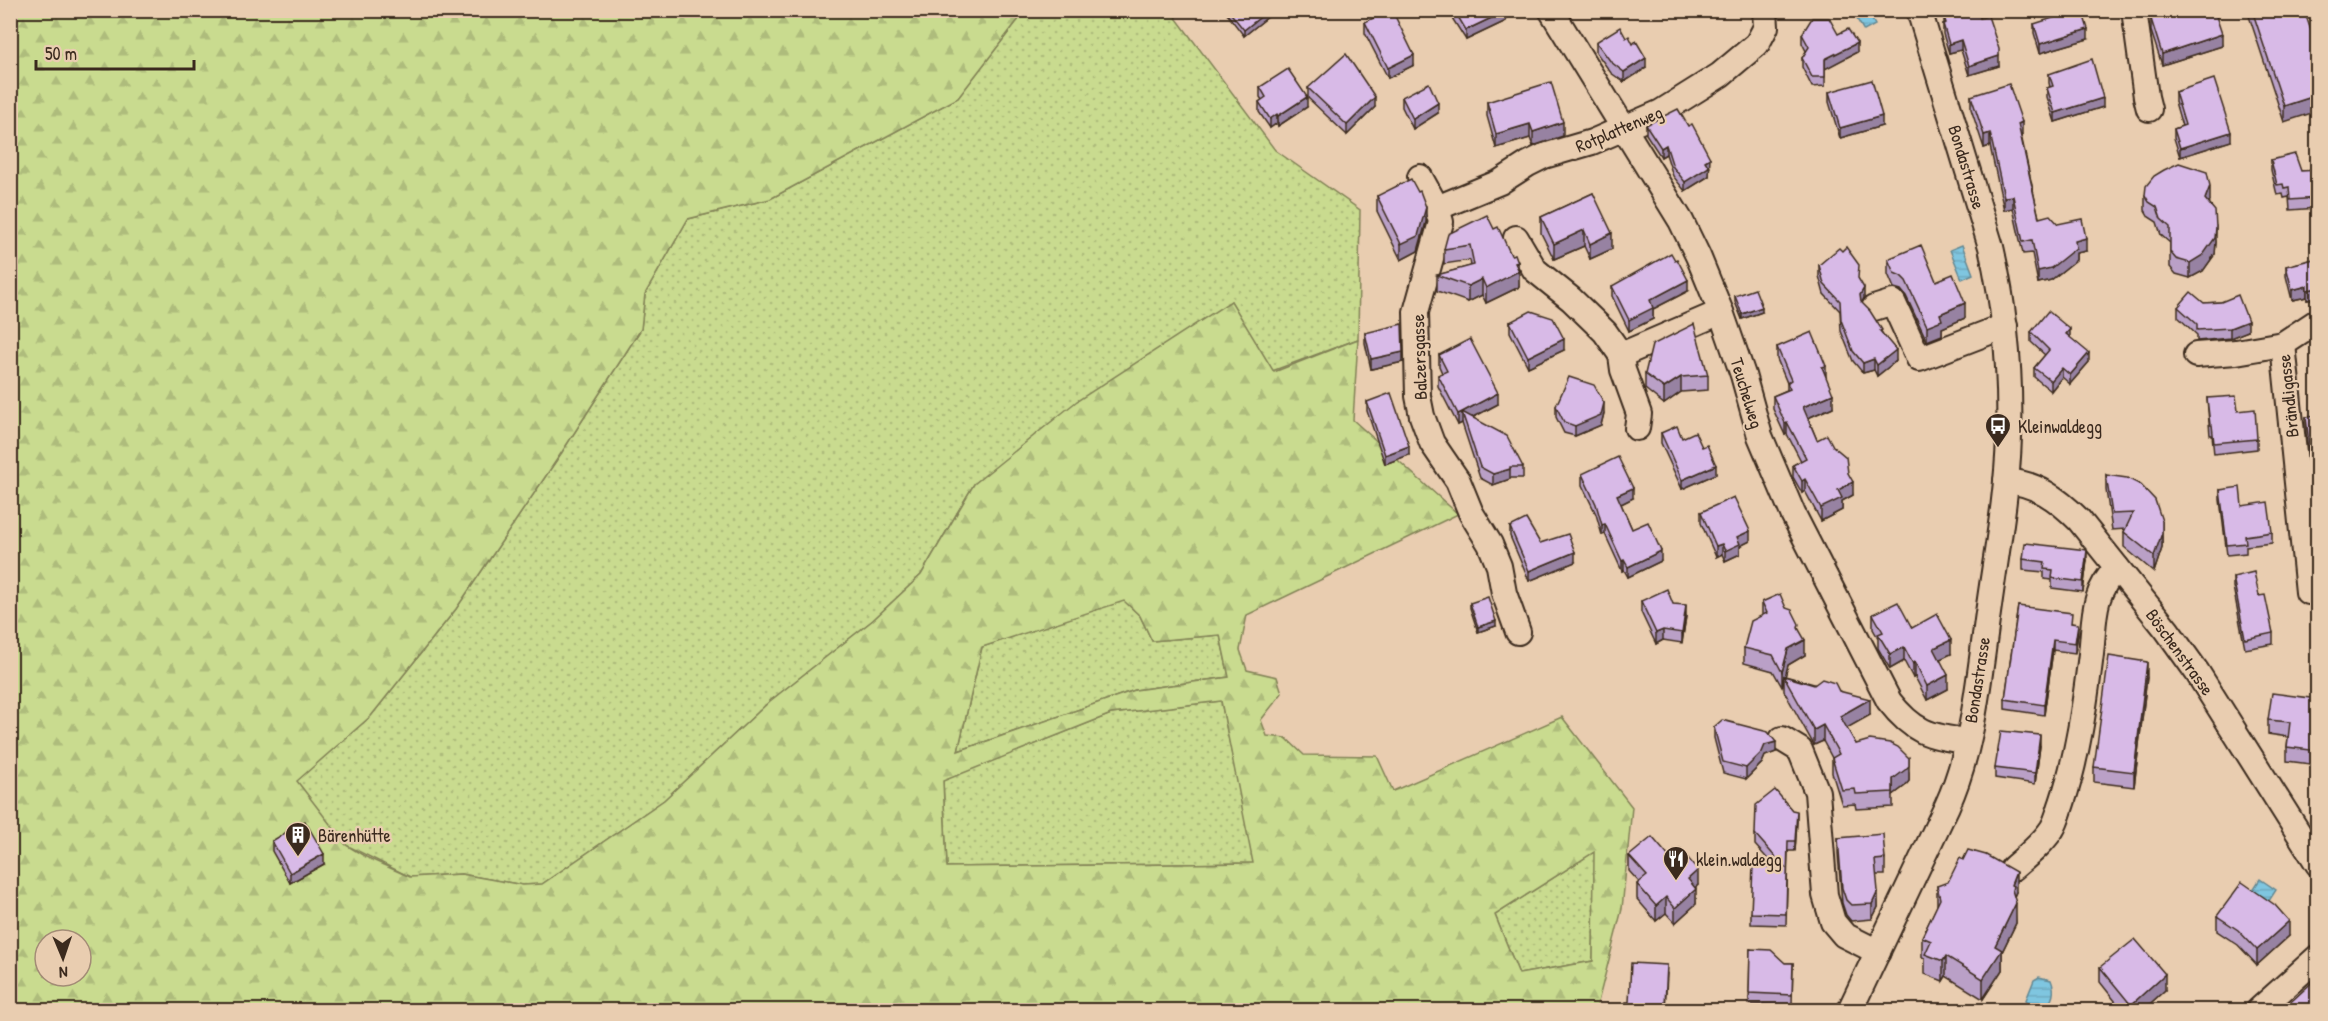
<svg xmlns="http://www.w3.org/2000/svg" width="2328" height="1021" font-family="'Patrick Hand',sans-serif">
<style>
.grass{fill:url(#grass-dots);stroke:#828256;stroke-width:1.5}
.forest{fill:url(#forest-firs);stroke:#828256;stroke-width:1.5;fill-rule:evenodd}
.water{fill:url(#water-rules);stroke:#648892;stroke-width:1.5}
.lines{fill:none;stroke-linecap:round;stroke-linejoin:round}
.minor-casing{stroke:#3b2a1e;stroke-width:28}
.minor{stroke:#e9cdb0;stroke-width:24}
.wall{fill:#baa0c7;stroke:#3b2a1e;stroke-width:1.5}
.shaded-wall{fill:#9782a2;stroke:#3b2a1e;stroke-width:1.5}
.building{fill:#d8bae7;stroke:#3b2a1e;stroke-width:1.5}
.labels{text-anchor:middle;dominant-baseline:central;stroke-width:4.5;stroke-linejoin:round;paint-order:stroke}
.street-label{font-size:18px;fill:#3b2a1e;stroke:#e9cdb0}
.poi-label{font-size:18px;fill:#3b2a1e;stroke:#e9cdb0;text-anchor:start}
</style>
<defs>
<pattern id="grass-dots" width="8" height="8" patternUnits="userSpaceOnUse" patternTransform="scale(1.5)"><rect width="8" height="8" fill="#c9db8f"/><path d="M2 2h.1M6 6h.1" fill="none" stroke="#aebc7b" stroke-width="1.8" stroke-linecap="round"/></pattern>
<pattern id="forest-firs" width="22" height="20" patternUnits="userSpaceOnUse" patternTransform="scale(1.5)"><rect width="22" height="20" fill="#c9db8f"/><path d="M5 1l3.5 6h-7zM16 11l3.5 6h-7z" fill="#aebc7b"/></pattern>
<pattern id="water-rules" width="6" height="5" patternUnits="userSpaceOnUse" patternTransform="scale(1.5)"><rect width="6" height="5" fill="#7fc6e0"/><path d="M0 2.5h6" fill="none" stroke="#6faac0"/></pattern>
</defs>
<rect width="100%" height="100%" fill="#e9cdb0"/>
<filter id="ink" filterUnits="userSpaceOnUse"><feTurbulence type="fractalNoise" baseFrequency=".0167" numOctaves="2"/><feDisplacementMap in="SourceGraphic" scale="12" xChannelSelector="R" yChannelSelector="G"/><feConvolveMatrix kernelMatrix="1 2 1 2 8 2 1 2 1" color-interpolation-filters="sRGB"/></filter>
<g filter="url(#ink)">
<g class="grass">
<polygon points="1025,11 1171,11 1275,150 1360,210 1358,339 1272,371 1231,301 974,484 921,575 873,620 770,701 664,800 542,884 523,885 461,874 410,877 346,845 296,781 371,716 456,609 562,452 641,329 645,294 688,219 770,199 958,98"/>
<polygon points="1124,600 1140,616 1152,641 1220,635 1229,677 1135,690 958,751 982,647"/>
<polygon points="1221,701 1254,863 947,867 943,780 1111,714"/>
<polygon points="1595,851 1593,961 1519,974 1495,915"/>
</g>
<path class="forest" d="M10 11H1025L958 98 770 199 688 219 645 294 641 329 562 452 456 609 371 716 297 781 346 845 366 857 410 877 461 874 523 885 542 884 664 800 770 701 873 620 921 575 974 484 1077 401 1231 301 1274 372 1358 339 1353 420 1458 514 1247 615 1240 650 1247 670 1277 677 1282 693 1261 720 1267 736 1286 738 1304 755 1377 756 1393 791 1562 717 1632 807 1622 909 1596 1010H11ZM1124 601 1140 616 1152 641 1220 635 1229 677 1135 690 958 751 982 647ZM1221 701 1253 863 947 867 943 781 1111 714ZM1594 852 1593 961 1519 974 1495 915ZM45 940H81V976H45Z"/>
<g class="water">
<polygon points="1852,11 1867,11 1875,25 1864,31"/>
<polygon points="1962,245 1973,274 1962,279 1950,250"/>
<polygon points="2260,879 2276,890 2265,907 2249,896"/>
<path d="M2039 977 2051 980C2056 992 2053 1001 2044 1009L2039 1006H2030L2026 1000 2034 980Z"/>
</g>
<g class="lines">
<defs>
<g id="minor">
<path d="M1551 10 1681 221 1698 256 1721 312 1743 375 1760 436 1793 514 1889 701C1913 732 1930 737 1967 741"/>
<polyline points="2134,10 2146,97 2149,109"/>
<polyline points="1420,177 1437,208 1441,222 1416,312 1418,396 1422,416 1432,443 1458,481 1471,513 1490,544 1499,566 1504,593 1518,632"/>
<polyline points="1437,208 1500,182 1528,164 1544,156 1592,142 1661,112 1720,75 1757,44 1766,27 1765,10"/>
<polyline points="1516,238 1535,270 1571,299 1605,332 1621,355"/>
<polyline points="1874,308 1893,302 1919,359 2005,326"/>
<polyline points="2283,344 2308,592"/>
<polyline points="2196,355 2236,352 2283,344 2318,321"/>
<polyline points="1637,428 1639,414 1623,370 1621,355 1721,312"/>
<path d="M2006 481C2036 483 2058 499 2079 520L2167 630 2197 672 2318 864"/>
<polyline points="1782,739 1800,750 1817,792 1825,895 1833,922 1844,935 1878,952"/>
<path d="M2013 868C2027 856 2042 844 2052 829 2057 821 2059 811 2062 803 2078 755 2085 703 2091 654 2095 619 2091 594 2117 568"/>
<path d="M1850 1010 1947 806C1972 751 1978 687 1986 628 1994 565 2007 501 2009 437 2011 373 2005 309 1991 247L1919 10"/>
<polyline points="2259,1010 2318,957"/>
</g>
</defs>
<use href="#minor" class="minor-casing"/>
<use href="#minor" class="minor"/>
</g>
<g class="wall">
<polygon points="1224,10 1274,10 1274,12 1244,36"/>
<polygon points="1447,10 1506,10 1506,21 1466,40"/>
<polygon points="1950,10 1977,10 1999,66 1969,75 1961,50 1949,53 1943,34 1943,24 1944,24 1944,17 1952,15"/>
<polygon points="2156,10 2214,10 2222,46 2162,65 2151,31 2151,19 2157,17"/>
<polygon points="2248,10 2304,10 2284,122 2248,13"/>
<polygon points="1365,22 1414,65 1388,78 1365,33"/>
<polygon points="2034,24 2088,39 2040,53 2034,33"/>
<polygon points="1802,34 1838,34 1857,52 1825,68 1825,86 1812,87 1802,67 1802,58 1806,51 1802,43"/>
<polygon points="1626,38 1633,44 1646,68 1624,82 1611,73 1596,52 1596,42"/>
<polygon points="2049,74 2103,107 2055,122 2047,97 2047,88 2050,87 2049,83"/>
<polygon points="1260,87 1307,107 1278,126 1277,123 1270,128 1259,112 1259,102 1262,100 1260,97"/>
<polygon points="1308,88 1375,107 1347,135 1308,98"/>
<polygon points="1829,92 1882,126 1840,138 1829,102"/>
<polygon points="2175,92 2231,141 2180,157 2174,138 2174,129 2182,126 2175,102"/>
<polygon points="1971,96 2022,135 2021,135 2039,218 2058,224 2086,251 2076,253 2076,260 2051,280 2038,283 2032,253 2023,254 2013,208 2004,210 1990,146 1984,148 1971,109"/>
<polygon points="1402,97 1438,113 1413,129 1402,107"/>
<polygon points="1487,102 1563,136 1533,146 1530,138 1496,148 1487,116"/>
<polygon points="1646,125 1710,167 1709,168 1709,176 1685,191 1673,176 1666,154 1661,157 1646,134"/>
<polygon points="2271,160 2301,171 2318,170 2318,208 2290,210 2289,197 2284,198 2283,194 2277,195 2271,170"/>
<polygon points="1593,193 1612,249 1590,259 1584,246 1554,259 1541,233 1541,217"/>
<polygon points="2145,195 2210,201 2209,204 2216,242 2215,254 2203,271 2190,278 2176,274 2170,267 2170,243 2161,235 2157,222 2149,217 2145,210"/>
<polygon points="1377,196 1426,222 1418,251 1401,260 1377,211"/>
<polygon points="1494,229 1518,268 1519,287 1486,303 1482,295 1468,302 1437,291 1437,275 1471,266 1470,260 1444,264 1444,249"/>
<polygon points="2318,258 2318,298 2307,300 2307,297 2292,300 2286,276 2286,266"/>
<polygon points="1888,259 1936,281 1965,318 1942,328 1942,335 1927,341 1906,296 1901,290 1894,288 1888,274"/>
<polygon points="1819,265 1858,279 1864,298 1861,303 1882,333 1896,361 1877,376 1874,370 1863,373 1853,361 1841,331 1840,311 1824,294 1819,276"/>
<polygon points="1612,286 1688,291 1653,309 1653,319 1629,331 1612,296"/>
<polygon points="1735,296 1762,312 1742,319 1735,302"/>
<polygon points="2221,302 2248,331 2230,338 2197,341 2197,335 2178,317 2178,307 2204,303"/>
<polygon points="1510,322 1564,350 1528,367 1510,332"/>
<polygon points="2031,332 2070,338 2089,362 2070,384 2062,377 2051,391 2034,377 2034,368 2045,355 2031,342"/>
<polygon points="1365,333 1403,362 1371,369 1365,343"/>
<polygon points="1777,347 1826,378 1833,407 1808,418 1817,440 1848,473 1853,495 1842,501 1842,510 1821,521 1805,491 1802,493 1793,477 1793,465 1801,461 1787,434 1785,435 1773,409 1773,396 1787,390 1787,383 1777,359"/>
<polygon points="1439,355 1498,404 1472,418 1523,467 1523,478 1510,478 1510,479 1493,485 1480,478 1462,423 1458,425 1438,386 1438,375 1442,373 1439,366"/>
<polygon points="1645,374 1708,375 1708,390 1681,392 1664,404 1645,389"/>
<polygon points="2207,398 2238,411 2257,439 2257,449 2214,454 2212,435 2210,435"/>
<polygon points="1367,402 1409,455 1385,464 1367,411"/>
<polygon points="1556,406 1604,413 1601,425 1575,436 1564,433 1556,417"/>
<polygon points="2318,416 2318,485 2312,485 2306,433 2306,417"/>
<polygon points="1661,433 1682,438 1702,447 1716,474 1682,489 1661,443"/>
<polygon points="1582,474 1633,498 1621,504 1632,529 1661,561 1628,577 1624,570 1622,571 1605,534 1602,535 1596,514 1582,485"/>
<polygon points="2106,475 2162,536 2162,548 2154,572 2124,547 2124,532 2125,529 2112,530 2106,490"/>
<polygon points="2220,490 2242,506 2272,532 2272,543 2246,546 2246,553 2227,555 2220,500"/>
<polygon points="1701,512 1750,541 1740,546 1740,554 1725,561 1722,554 1716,557 1701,523"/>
<polygon points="1510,527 1540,543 1575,562 1529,581 1510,536"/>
<polygon points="2023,559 2087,560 2083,592 2052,588 2052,580 2044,579 2044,572 2023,570"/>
<polygon points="2233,577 2259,596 2273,633 2273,644 2245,649 2233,587"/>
<polygon points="1641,601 1673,604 1686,616 1682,643 1663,640 1656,644 1641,612"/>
<polygon points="1762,602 1786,608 1799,630 1805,655 1788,665 1785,676 1839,691 1870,715 1846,728 1856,744 1909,773 1909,781 1905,786 1893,795 1893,807 1856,809 1855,804 1842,805 1832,773 1832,758 1823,741 1814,745 1784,691 1784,679 1782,687 1773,671 1744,663 1744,648 1762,616"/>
<polygon points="1470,603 1496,626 1478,632 1470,608"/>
<polygon points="2018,606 2072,623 2078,634 2075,653 2053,650 2044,715 2005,709 2005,699"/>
<polygon points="1873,614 1912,628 1951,654 1940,659 1948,689 1927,700 1915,677 1913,678 1904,661 1890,669 1878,648 1878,638 1873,629"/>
<polygon points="2147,677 2134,787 2094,782 2094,767"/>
<polygon points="2318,699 2318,765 2287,761 2287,747 2288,737 2268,734 2268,720"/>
<polygon points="1714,727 1776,752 1765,756 1762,763 1746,779 1723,773 1714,738"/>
<polygon points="2040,746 2035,784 1995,778 1995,768"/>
<polygon points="1797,821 1795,851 1788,851 1786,925 1751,924 1751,913 1775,867 1755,845 1755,834"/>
<polygon points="1838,838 1885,859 1885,875 1876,875 1878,907 1872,919 1851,921 1846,915 1842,903 1838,854"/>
<polygon points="272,841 324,864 290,883 272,851"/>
<polygon points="1629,856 1670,858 1698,885 1695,888 1696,904 1675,923 1666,913 1656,921 1637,899 1637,884 1639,882 1629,871"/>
<polygon points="1937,886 2016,892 2014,897 2016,923 2002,952 2002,970 1983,999 1946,976 1943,981 1925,974 1925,958 1922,957 1922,937 1937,906"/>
<polygon points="2217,916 2289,936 2257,965 2238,945 2217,931"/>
<polygon points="1750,949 1785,963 1793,963 1792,1005 1749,1004"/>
<polygon points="2100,967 2165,990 2142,1011 2123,1011 2100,982"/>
<polygon points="1667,974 1665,1011 1625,1011"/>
</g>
<g class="shaded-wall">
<polygon points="1269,10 1274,10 1274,12 1244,36 1244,30"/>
<polygon points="1326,10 1335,10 1326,15"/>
<polygon points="1506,11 1506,21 1466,40 1466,30"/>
<polygon points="2088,29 2088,39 2040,53 2040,44"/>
<polygon points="2222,34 2222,46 2162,65 2162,54"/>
<polygon points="1961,40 1961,50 1949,53 1949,44"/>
<polygon points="1857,43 1857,52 1825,69 1825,59"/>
<polygon points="1414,55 1414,65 1388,78 1388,68"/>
<polygon points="1999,56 1999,66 1969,75 1969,66"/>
<polygon points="1646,58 1646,68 1624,82 1624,72"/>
<polygon points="2318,95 2318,111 2284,122 2284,106"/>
<polygon points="1307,97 1307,107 1278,126 1278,116"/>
<polygon points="1375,97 1375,107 1347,135 1347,125"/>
<polygon points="2103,98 2103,107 2055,122 2055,113"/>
<polygon points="1438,103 1438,113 1413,129 1413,119"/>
<polygon points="1277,114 1277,123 1270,128 1270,119"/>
<polygon points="1882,116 1882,126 1840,138 1840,128"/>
<polygon points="1563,122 1563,136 1533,146 1533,132"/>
<polygon points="2022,122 2022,135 2018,136 2018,124"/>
<polygon points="1530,124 1530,138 1496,148 1496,134"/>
<polygon points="2231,132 2231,141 2180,157 2180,148"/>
<polygon points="1990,133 1990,146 1984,148 1984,135"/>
<polygon points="1666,145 1666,154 1661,157 1661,148"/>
<polygon points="1710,158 1709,176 1685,191 1685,182 1705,161"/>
<polygon points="2210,186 2210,201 2205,214 2205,199"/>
<polygon points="2013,196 2013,208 2004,210 2004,197"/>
<polygon points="1426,207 1426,222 1418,251 1401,260 1401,244"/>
<polygon points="2216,227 2216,242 2215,254 2203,271 2190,278 2190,263"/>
<polygon points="1584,230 1584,246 1554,259 1554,244"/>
<polygon points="1612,233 1612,249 1590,259 1590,244"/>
<polygon points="2086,238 2086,251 2076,253 2076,260 2051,280 2038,283 2038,271 2075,241"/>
<polygon points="1518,262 1518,272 1519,271 1519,287 1486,303 1486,288"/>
<polygon points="1482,279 1482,295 1468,302 1468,286"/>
<polygon points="1688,280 1688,291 1653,309 1653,319 1629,331 1629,320 1650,300"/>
<polygon points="2307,286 2307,297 2292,300 2292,290"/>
<polygon points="1864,288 1864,298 1860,306 1860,295"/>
<polygon points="2318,288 2318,298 2307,300 2307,290"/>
<polygon points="1965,303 1965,318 1942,328 1942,335 1927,341 1927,326 1940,314"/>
<polygon points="1762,307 1762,312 1742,319 1742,314"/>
<polygon points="2248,321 2248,331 2230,338 2230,328"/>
<polygon points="2070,329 2070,338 2066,334"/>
<polygon points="1564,339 1564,350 1528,367 1528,357"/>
<polygon points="1896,350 1896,361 1877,376 1877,365"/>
<polygon points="1403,352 1403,362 1371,369 1371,359"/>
<polygon points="2089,353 2089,362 2070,384 2070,375"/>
<polygon points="1874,359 1874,370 1863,373 1863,363"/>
<polygon points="1826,366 1826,378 1822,367"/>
<polygon points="2062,368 2062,377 2051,391 2051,381"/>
<polygon points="1681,377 1681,392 1664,404 1664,388"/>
<polygon points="1498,393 1498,404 1465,421 1462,412"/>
<polygon points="1833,394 1833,407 1803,420 1803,407"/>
<polygon points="1604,403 1604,413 1601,425 1575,436 1575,426"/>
<polygon points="1462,412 1462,423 1458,425 1458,414"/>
<polygon points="1787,422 1787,434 1785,435 1785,423"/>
<polygon points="1409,446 1409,455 1385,464 1385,455"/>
<polygon points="1716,465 1716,474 1682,489 1682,480"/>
<polygon points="1510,469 1510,479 1493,485 1493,474"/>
<polygon points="1805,479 1805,491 1802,493 1802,481"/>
<polygon points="1853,482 1853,495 1842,501 1842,510 1821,521 1821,508 1838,490"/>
<polygon points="1633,488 1633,498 1617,506 1617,495"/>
<polygon points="2162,521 2162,548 2154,572 2154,556"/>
<polygon points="1605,524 1605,534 1602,535 1602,525"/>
<polygon points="1750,531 1750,541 1740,546 1740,554 1725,561 1725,551 1737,537"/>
<polygon points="1722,544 1722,554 1716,557 1716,546"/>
<polygon points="2087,550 2087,560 2083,592 2083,582"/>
<polygon points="1661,551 1661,561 1628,577 1628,567"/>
<polygon points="1575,552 1575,562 1529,581 1529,571"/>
<polygon points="1624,560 1624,570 1622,571 1622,561"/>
<polygon points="1686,605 1686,616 1682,643 1682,633"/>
<polygon points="1496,621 1496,626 1478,632 1478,627"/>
<polygon points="2078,624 2078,634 2075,653 2075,643"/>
<polygon points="1663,630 1663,640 1656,644 1656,633"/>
<polygon points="1805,640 1805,655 1788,665 1785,677 1784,676 1782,687 1782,672 1788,649"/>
<polygon points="1951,640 1951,654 1934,662 1934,648"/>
<polygon points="2053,640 2053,650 2044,715 2044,705"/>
<polygon points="1904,647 1904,661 1890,669 1890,654"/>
<polygon points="1915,662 1915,677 1913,678 1913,664"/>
<polygon points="2147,662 2147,677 2134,787 2134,772"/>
<polygon points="1948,675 1948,689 1927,700 1927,686"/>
<polygon points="1870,699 1870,715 1840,732 1840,716"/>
<polygon points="1823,725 1823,741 1814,745 1814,730"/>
<polygon points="2040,735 2040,746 2035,784 2035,773"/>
<polygon points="1776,742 1776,752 1765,756 1762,763 1746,779 1746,768 1765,745"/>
<polygon points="1909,758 1909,781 1905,786 1893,795 1893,779"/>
<polygon points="1797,811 1797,821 1795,851 1795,841"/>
<polygon points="324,854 324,864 290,883 290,873"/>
<polygon points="1698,870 1698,885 1688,894 1688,879"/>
<polygon points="2016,872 2016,892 2013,898 2011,885"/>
<polygon points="1696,889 1696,904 1675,923 1675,908"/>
<polygon points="1878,891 1878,907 1872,919 1872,904"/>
<polygon points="1666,897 1666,913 1656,921 1656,906"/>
<polygon points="2016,903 2016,923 2002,952 2002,970 1983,999 1983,979 1995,946"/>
<polygon points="2289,921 2289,936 2257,965 2257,950"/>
<polygon points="1946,956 1946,976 1943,981 1943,961"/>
<polygon points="2165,974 2165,990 2142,1011 2131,1011 2131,1005"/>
</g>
<g class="building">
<polygon points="1228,10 1269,10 1244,30"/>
<polygon points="1390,10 1392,10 1414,55 1388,68 1365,22"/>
<polygon points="1454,10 1506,10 1506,11 1466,30"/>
<polygon points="1954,10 1977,10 1980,18 1988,16 1999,49 1999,56 1969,66 1961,40 1949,44 1943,24 1946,23 1944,17 1955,14"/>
<polygon points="2078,10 2082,10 2088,29 2040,44 2034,24"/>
<polygon points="2159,10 2214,10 2222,34 2162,54 2151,19 2160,16"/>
<polygon points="2252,10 2304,10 2318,51 2318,95 2284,106"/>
<polygon points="1812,18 1829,18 1838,34 1848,29 1857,43 1825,59 1825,77 1812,77 1802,58 1809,47 1802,34"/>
<polygon points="1620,27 1626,38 1629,36 1633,44 1636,41 1646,58 1624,72 1611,62 1596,42"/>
<polygon points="1346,54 1375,97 1347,125 1308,88"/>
<polygon points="2092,59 2103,98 2055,113 2047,88 2053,86 2049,74"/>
<polygon points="1288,69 1307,97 1278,116 1277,114 1270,119 1259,102 1266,97 1260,87"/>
<polygon points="2214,79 2231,132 2180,148 2174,129 2185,125 2175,92"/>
<polygon points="1872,80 1882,116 1840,128 1829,92"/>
<polygon points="1551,82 1563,122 1533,132 1530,124 1496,134 1487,102"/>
<polygon points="1429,83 1438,103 1413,119 1402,97"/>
<polygon points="2009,84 2022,122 2018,124 2039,218 2050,215 2058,224 2082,219 2086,238 2075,241 2076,248 2051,268 2038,271 2032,240 2023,242 2013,196 2004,197 1990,133 1984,135 1971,96"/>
<polygon points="1678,109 1688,126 1692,124 1710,158 1705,161 1709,167 1685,182 1673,167 1666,145 1661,148 1646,125"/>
<polygon points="2295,154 2301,171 2318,170 2318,198 2290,200 2289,187 2284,188 2283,184 2277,185 2271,160"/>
<polygon points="2179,163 2207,172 2210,186 2205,199 2215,211 2216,227 2215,238 2203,255 2190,263 2176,259 2170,252 2170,227 2161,219 2157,207 2149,202 2145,195 2146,186 2154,176 2164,170"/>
<polygon points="1411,179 1418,192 1420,191 1426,207 1418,236 1401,244 1377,196"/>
<polygon points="1593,193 1612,233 1590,244 1584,230 1554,244 1541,217"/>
<polygon points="1487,215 1494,229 1498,227 1511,255 1515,254 1518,262 1515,263 1519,271 1486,288 1482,279 1468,286 1437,275 1474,265 1470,245 1444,249 1448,234"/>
<polygon points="1921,245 1936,281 1953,274 1965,303 1940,314 1942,320 1927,326 1906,281 1901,276 1894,273 1888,259"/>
<polygon points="1846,247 1859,265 1858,278 1864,288 1860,295 1861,302 1870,311 1882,330 1880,331 1896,350 1877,365 1874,359 1863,363 1853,351 1841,320 1840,301 1824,284 1819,265 1839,248 1842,251"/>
<polygon points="1671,253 1675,260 1677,259 1688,280 1650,300 1653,308 1629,320 1612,286"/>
<polygon points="2318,258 2318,288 2307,290 2307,286 2292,290 2286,266"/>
<polygon points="1755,289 1762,307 1742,314 1735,296"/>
<polygon points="2191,292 2204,303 2221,302 2238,295 2248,321 2230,328 2197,330 2197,324 2178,307"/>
<polygon points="1531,311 1553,318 1564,339 1528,357 1510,322"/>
<polygon points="2048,311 2070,329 2066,334 2089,353 2070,375 2062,368 2051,381 2034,368 2049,350 2031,332"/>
<polygon points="1402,324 1403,352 1371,359 1365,333"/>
<polygon points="1694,324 1708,375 1681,377 1664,388 1645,374 1652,345"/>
<polygon points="1812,332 1826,366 1822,367 1833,394 1803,407 1817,440 1827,435 1833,446 1846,457 1848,473 1853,482 1838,490 1842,498 1821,508 1805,479 1802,481 1793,465 1806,458 1787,422 1785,423 1773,396 1790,389 1787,383 1791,380 1777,347"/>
<polygon points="1470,339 1498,393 1462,412 1507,436 1523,467 1510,467 1510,469 1493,474 1480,467 1462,412 1458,414 1438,375 1447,371 1439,355"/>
<polygon points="1569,377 1594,385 1604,403 1601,415 1575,426 1564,422 1556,406"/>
<polygon points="1391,393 1409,446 1385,455 1367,402"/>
<polygon points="2236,396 2238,411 2255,409 2257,439 2214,443 2212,425 2210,425 2207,398"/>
<polygon points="2318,416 2318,469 2312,470 2306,417"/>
<polygon points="1677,426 1682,438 1695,432 1702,447 1707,445 1716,465 1682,480 1661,433"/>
<polygon points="1618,457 1633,488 1617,495 1632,529 1648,522 1661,551 1628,567 1624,560 1622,561 1605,524 1602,525 1596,504 1582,474"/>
<polygon points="2106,475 2127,478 2141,485 2155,500 2162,521 2162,533 2154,556 2124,532 2133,513 2112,514"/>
<polygon points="2240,487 2242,506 2268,502 2272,532 2245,536 2246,543 2227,545 2220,490"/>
<polygon points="1734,497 1750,531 1737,537 1740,544 1725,551 1722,544 1716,546 1701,512"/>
<polygon points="1526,519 1540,543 1568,534 1575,552 1529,571 1510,527"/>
<polygon points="2025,543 2087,550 2083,582 2052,578 2053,570 2044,569 2045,562 2023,559"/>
<polygon points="2254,572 2259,596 2265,595 2273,633 2245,639 2233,577"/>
<polygon points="1667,589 1673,604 1686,605 1682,633 1663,630 1656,633 1641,601"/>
<polygon points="1780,594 1786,608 1792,610 1799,624 1798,628 1805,640 1788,649 1782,672 1773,655 1744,648 1751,621 1767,613 1762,602"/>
<polygon points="1488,597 1496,621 1478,627 1470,603"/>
<polygon points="1898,602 1912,628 1937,614 1951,640 1934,648 1948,675 1927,686 1915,662 1913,664 1904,647 1890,654 1878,634 1883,632 1873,614"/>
<polygon points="2018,606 2072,613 2071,623 2078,624 2075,643 2053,640 2044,705 2005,699"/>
<polygon points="2109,656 2147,662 2134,772 2094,767"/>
<polygon points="1784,676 1814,685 1822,679 1835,683 1839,691 1870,699 1840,716 1856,744 1870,740 1890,743 1898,747 1909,758 1909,766 1905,770 1893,779 1893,792 1856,794 1855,789 1842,790 1832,758 1839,754 1823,725 1814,730"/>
<polygon points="2272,693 2318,699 2318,751 2287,747 2290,722 2268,720"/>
<polygon points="1722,720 1768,732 1776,742 1765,745 1762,752 1746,768 1723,762 1714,727"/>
<polygon points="2001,731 2040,735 2035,773 1995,768"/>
<polygon points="1775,790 1792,810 1797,811 1795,841 1788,841 1786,914 1751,913 1753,866 1785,868 1755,834 1756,805"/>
<polygon points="305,821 324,854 290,873 272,841"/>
<polygon points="1883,834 1885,859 1875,860 1878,891 1872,904 1851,905 1846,900 1842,888 1838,838"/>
<polygon points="1652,837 1670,858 1680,849 1698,870 1688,879 1696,889 1675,908 1666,897 1656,906 1637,884 1647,876 1629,856"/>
<polygon points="1968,850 1986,855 2016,872 2011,885 2013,886 2012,890 2016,903 1995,946 2002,950 1983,979 1946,956 1943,961 1925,954 1931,941 1922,937 1940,899 1937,886 1948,882 1960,858 1963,860"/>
<polygon points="2242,882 2275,905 2289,921 2257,950 2238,930 2217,916"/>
<polygon points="2135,939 2165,974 2131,1005 2100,967"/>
<polygon points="1750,949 1771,950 1785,963 1793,963 1792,995 1749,993"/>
<polygon points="1631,963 1667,965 1665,1004 1656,1004 1656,1011 1625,1011 1626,1002 1629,1002"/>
<polygon points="2318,977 2318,1011 2281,1011"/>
</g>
</g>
<defs>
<symbol id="bus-pin" viewBox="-11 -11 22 30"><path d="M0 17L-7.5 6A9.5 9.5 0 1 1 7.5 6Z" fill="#3b2a1e" stroke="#e9cdb0"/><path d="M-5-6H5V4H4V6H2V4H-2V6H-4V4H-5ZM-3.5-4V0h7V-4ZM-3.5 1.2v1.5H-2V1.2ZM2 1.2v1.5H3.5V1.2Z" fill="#fff"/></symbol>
<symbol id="building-pin" viewBox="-11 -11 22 30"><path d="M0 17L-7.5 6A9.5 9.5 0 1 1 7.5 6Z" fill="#3b2a1e" stroke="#e9cdb0"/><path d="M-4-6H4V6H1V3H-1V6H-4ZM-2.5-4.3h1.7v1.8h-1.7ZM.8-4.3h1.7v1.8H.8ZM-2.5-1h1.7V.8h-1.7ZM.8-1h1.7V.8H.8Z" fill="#fff"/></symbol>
<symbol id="restaurant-pin" viewBox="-11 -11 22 30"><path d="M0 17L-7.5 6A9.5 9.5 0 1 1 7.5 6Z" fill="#3b2a1e" stroke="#e9cdb0"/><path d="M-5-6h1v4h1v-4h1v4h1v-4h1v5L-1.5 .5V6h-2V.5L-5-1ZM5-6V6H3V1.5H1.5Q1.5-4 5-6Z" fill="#fff"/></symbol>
</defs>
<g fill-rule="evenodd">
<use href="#bus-pin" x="1983" y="411" width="30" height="40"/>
<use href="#building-pin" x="283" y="820" width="30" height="40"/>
<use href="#restaurant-pin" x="1661" y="844" width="30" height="40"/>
</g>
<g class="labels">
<g class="street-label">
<text transform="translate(1619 129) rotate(-23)">Rotplattenweg</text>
<text transform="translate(1967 167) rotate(73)">Bondastrasse</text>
<text transform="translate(1419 357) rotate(-92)">Balzersgasse</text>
<text transform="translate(1747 393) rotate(73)">Teuchelweg</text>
<text transform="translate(2288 396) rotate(-96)">Brändligasse</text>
<text transform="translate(2180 652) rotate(54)">Böschenstrasse</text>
<text transform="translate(1977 680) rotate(-81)">Bondastrasse</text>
</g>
<g class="poi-label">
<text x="2018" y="426">Kleinwaldegg</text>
<text x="318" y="835">Bärenhütte</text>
<text x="1696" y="859">klein.waldegg</text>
</g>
</g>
<rect width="2328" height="1021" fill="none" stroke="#e9cdb0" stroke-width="36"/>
<rect x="18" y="18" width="2292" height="985" fill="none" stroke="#3b2a1e" stroke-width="2" filter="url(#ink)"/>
<g transform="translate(63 958) rotate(178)"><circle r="28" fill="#e9cdb0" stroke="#a38c76" stroke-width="1.5"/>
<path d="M0-4.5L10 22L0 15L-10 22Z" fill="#3b2a1e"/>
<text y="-9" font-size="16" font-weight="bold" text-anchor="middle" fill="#3b2a1e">N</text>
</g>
<path d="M36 60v9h158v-9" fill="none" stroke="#3b2a1e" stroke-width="3"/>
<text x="45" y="60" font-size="18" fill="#3b2a1e" stroke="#e9cdb0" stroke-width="4.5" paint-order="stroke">50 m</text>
</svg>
